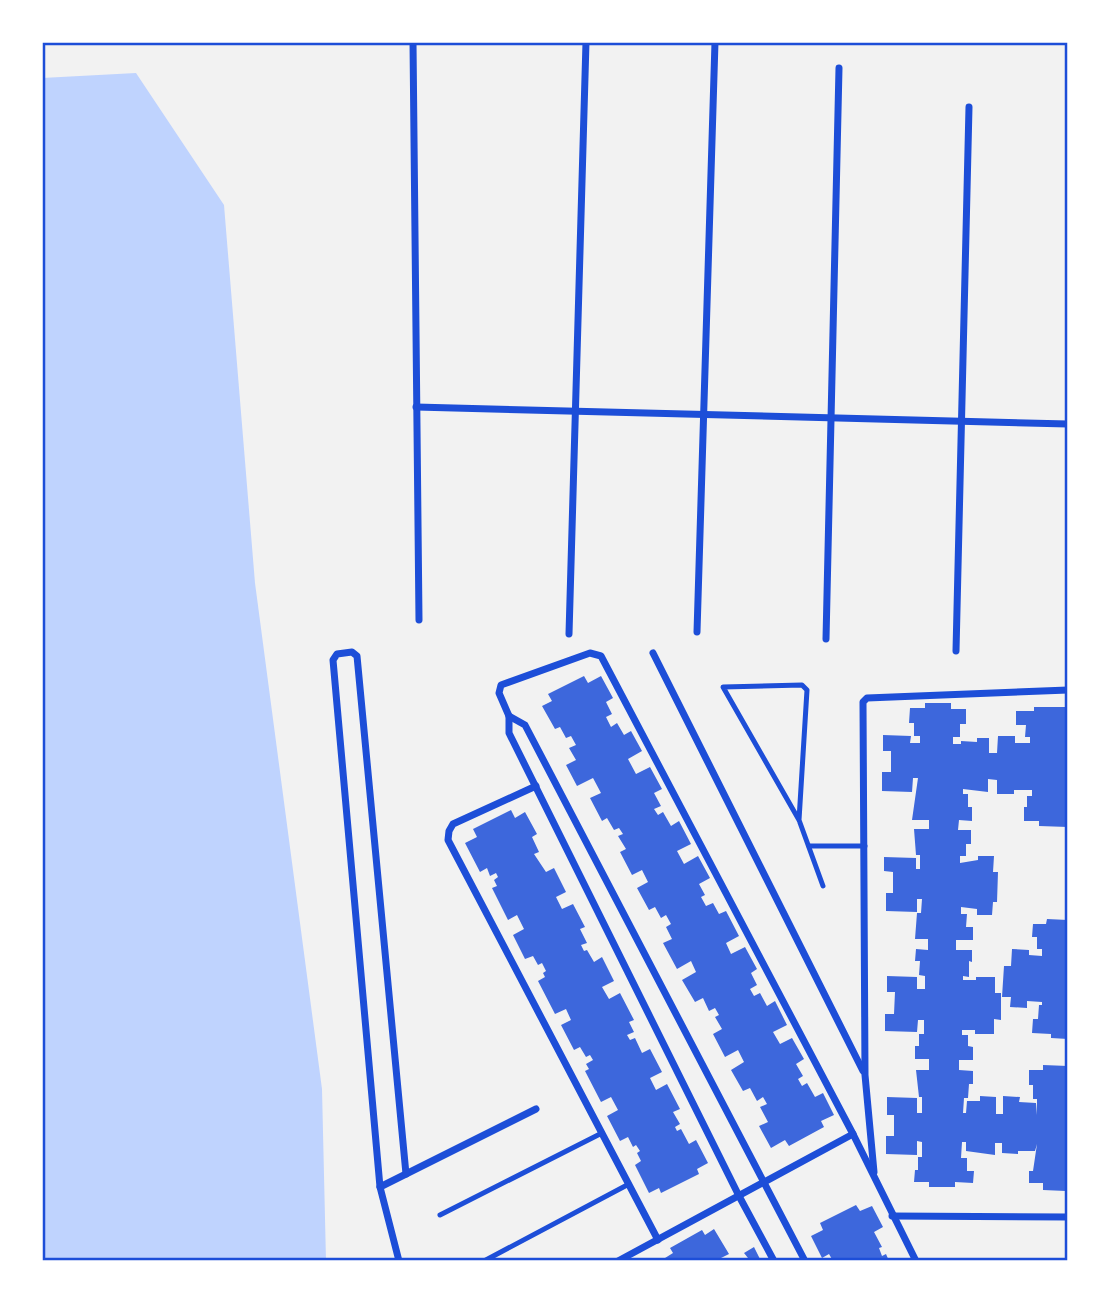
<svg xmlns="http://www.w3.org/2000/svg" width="1110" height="1303" font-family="Arial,sans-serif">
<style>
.water{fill:#bfd3fe}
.building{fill:#3d67dc}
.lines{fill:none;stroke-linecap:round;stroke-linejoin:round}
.service{stroke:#1d4ed8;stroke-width:5}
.minor{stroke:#1d4ed8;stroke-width:7}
.neatline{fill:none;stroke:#1d4ed8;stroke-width:2.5}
</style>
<rect width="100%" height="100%" fill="#f2f2f2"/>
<polygon class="water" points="136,73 224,205 255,583 322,1089 326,1261 42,1261 42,78"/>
<g class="building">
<polygon points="584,676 588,683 601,676 613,698 606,702 612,714 606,717 611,727 617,723 624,735 631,731 642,751 628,759 636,774 650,767 662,789 654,793 661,806 654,809 658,815 663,812 671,826 679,821 691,844 677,851 684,864 698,856 710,878 699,884 705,895 701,897 706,906 713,903 719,914 726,911 739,936 726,943 731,954 745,947 757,969 751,973 757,985 750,989 754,996 760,993 767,1006 775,1001 787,1025 773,1032 780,1044 792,1038 804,1059 796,1064 803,1076 798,1079 802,1086 807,1083 815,1097 823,1093 834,1115 821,1121 824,1127 789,1146 785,1140 771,1148 759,1126 768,1122 760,1107 767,1104 763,1097 757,1101 750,1088 743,1091 731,1070 744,1062 738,1050 725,1057 713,1034 722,1029 715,1017 719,1015 715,1008 709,1011 703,998 695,1002 682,980 696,972 691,961 677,969 663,943 672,939 666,927 671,924 666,915 661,918 655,907 649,910 637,888 648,882 642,870 632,875 620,852 626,849 618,836 623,834 619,828 614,830 607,818 602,821 590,798 601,793 593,778 577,786 566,765 576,760 569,748 576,745 571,736 566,738 560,727 555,729 542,706 552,701 548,694"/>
<polygon points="925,703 951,703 951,709 966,709 966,724 960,724 960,737 953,737 953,744 961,744 961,741 977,742 977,738 989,738 989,753 997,753 998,736 1015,736 1015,743 1030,743 1030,737 1025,737 1026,725 1016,725 1016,711 1034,711 1034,707 1066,707 1066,712 1068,712 1068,738 1066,738 1066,743 1068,743 1068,827 1039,826 1039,821 1024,821 1024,807 1027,807 1027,796 1032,796 1032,790 1014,790 1014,794 997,794 997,780 988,779 988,792 963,789 963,794 968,794 968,807 972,807 972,821 959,820 958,830 971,830 971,844 966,844 966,856 960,856 960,863 978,860 978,856 994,856 993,872 998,872 997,902 993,902 992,915 977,915 977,909 961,907 961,914 967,914 966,927 973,927 973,940 956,940 956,950 972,950 972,962 969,961 969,977 963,976 963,980 976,980 976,977 995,977 995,993 1001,993 1001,1020 994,1019 994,1034 975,1034 975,1030 962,1030 962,1035 968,1035 968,1046 973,1047 973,1060 959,1060 959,1070 973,1071 973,1084 969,1084 968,1098 964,1098 963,1113 966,1113 967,1101 980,1101 980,1096 996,1097 996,1114 1003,1114 1003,1096 1020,1097 1019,1102 1036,1103 1037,1115 1037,1099 1033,1099 1033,1085 1029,1085 1029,1070 1043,1070 1043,1065 1068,1066 1066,1191 1043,1190 1043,1183 1029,1183 1029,1171 1033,1171 1037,1144 1035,1151 1018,1151 1018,1154 1002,1153 1002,1143 995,1143 995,1155 966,1151 966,1142 962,1142 961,1158 967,1158 967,1171 974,1171 973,1183 955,1182 955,1187 929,1187 929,1182 914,1182 915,1170 918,1170 918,1157 922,1157 922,1142 917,1141 917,1155 886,1154 886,1136 894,1136 894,1115 887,1115 887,1097 917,1098 917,1113 922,1113 922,1097 919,1097 916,1070 929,1070 929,1059 915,1059 915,1046 919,1046 919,1034 924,1034 924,1020 918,1020 917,1032 885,1031 885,1014 894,1014 895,992 887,992 887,976 917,977 917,989 925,989 925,976 919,975 920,961 915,961 916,949 928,950 928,939 915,939 917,913 921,913 922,899 917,899 917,912 886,911 886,893 893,893 893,872 884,871 884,857 916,858 916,869 920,869 920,855 916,855 914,829 929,829 929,820 912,820 918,778 913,778 912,792 882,791 882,772 891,772 891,751 883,751 883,735 911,736 910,743 920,743 920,736 914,736 914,723 909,723 910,708 925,708"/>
<polygon points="511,810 515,818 525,812 537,834 532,837 539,852 534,854 546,872 554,868 566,892 556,897 562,909 573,904 585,927 580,929 587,943 581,945 584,951 587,950 594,962 602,957 614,981 602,987 609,999 620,993 634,1020 629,1022 634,1032 627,1035 630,1040 635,1038 642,1053 650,1049 662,1072 650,1078 656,1090 667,1084 680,1109 673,1112 680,1124 675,1127 677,1131 681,1129 689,1144 696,1140 708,1163 697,1169 699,1174 661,1193 659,1188 649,1193 635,1165 641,1161 637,1153 640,1151 636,1145 633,1147 628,1137 620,1141 607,1116 618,1110 611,1097 601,1102 585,1071 589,1069 586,1064 593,1060 590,1055 586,1057 580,1047 574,1050 561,1025 571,1020 566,1009 555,1014 538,981 545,977 543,973 546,971 542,963 538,965 533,956 525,959 513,935 524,929 517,915 508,920 492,888 497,886 494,880 498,877 496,873 490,876 487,868 480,872 465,843 477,837 473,829"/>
<polygon points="1047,919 1068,920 1068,1039 1051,1038 1051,1034 1032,1033 1033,1019 1038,1019 1039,1005 1042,1005 1042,1002 1027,1001 1027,1008 1010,1007 1011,997 1002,997 1004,966 1011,966 1012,949 1029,950 1029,955 1042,956 1042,949 1037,949 1037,937 1032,937 1033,924 1046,924"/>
<polygon points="856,1205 860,1211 872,1206 883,1227 874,1232 882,1247 879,1248 882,1256 886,1254 889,1261 833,1261 829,1254 822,1258 811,1236 823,1230 820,1223"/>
<polygon points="714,1229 729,1254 721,1258 723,1261 667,1261 665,1258 673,1253 670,1248 702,1230 705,1235"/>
<polygon points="754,1247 761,1261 742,1261 748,1258 744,1253"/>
</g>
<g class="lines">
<g class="service">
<polyline points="799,820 807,690 802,685 723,687 799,820 823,886"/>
<polyline points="809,846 865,846"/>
<polyline points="440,1215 602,1133"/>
<polyline points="484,1261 629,1184"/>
</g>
<g class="minor">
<polyline points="413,42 419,620"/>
<polyline points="416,407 1068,424"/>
<polyline points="697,632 715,42"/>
<polyline points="569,634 586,42"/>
<polyline points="826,639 839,68"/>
<polyline points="956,651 969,107"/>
<polyline points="653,653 863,1071"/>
<polyline points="509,716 525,725 805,1261"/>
<polyline points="536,786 453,824 449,831 448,840 658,1240"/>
<polyline points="874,1172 865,1075 863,702 867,698 1068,690"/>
<polyline points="380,1187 536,1109"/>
<polyline points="892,1216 1068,1217"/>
<polyline points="399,1261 380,1187 333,660 337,654 352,652 357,656 406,1174"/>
<polyline points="618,1261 853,1134"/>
<polyline points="774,1261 739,1196 509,733 509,716 499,693 501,685 590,653 601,656 853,1134 916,1261"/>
</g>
</g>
<rect width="1110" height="1303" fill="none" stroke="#ffffff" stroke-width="88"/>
<rect x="44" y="44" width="1022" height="1215" class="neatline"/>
</svg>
